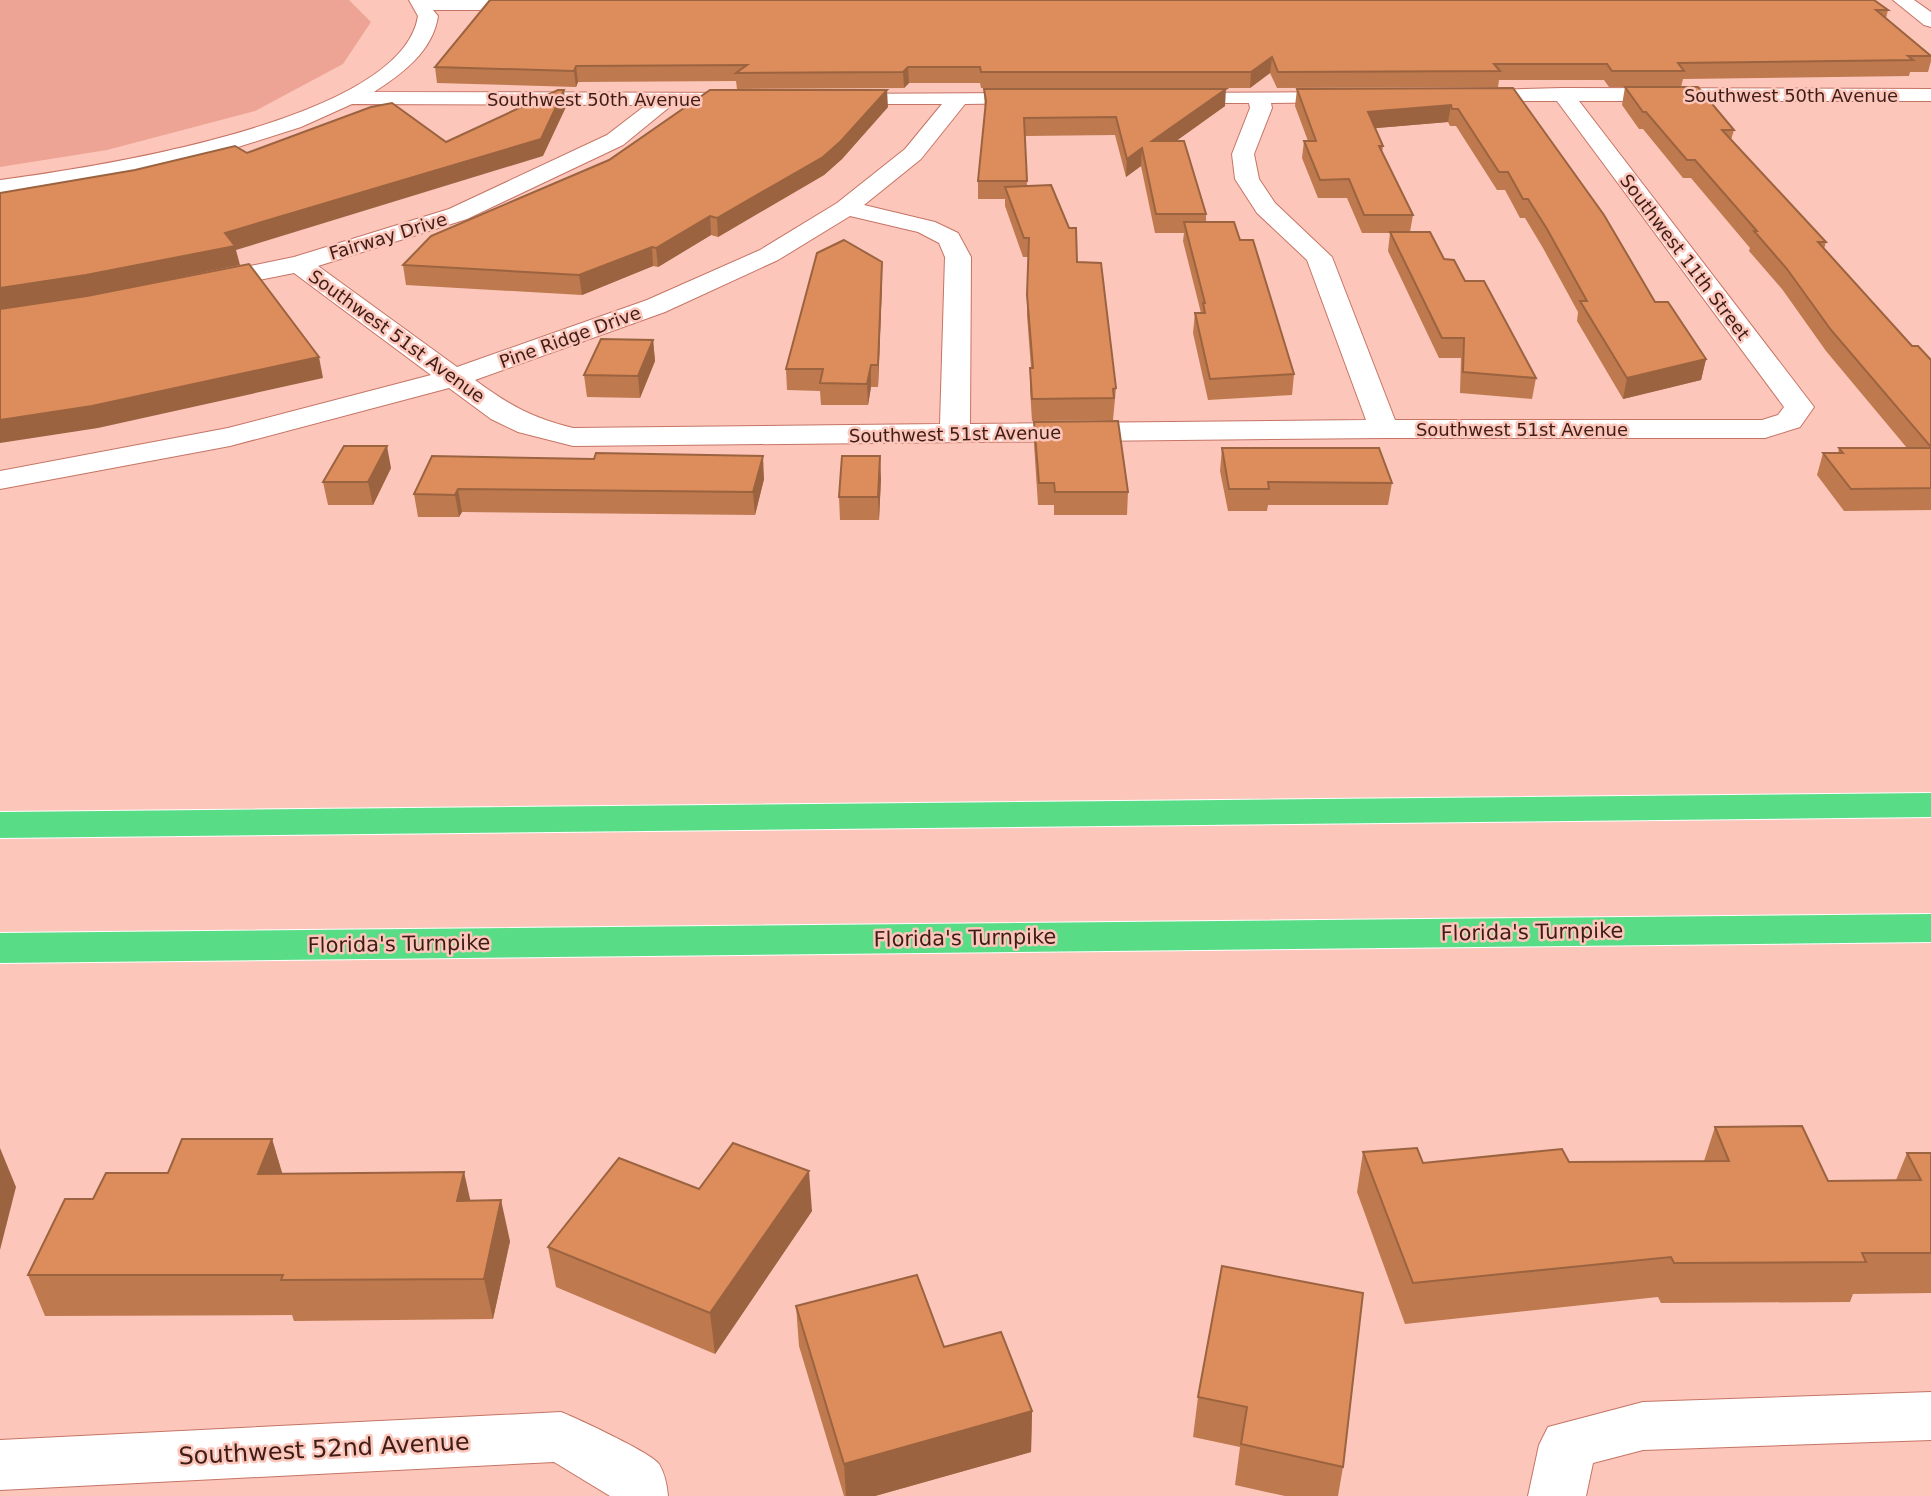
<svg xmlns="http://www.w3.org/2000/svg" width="1931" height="1496" font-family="'DejaVu Sans',sans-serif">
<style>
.green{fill:#eea494}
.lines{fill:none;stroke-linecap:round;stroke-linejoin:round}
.street-casing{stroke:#c67464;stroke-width:2}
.secondary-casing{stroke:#c67464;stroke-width:2}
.highway-casing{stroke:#fff;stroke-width:2}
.street{fill:#fff;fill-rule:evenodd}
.secondary{fill:#fff;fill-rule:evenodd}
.highway{fill:#58dd86;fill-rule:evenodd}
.wall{fill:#be794e}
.shaded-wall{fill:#9b6340}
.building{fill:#dd8d5b;stroke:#9b6340;stroke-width:2}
.labels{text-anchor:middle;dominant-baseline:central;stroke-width:5;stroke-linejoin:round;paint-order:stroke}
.far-street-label{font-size:18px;fill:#3f1d17;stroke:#fcc6bb}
.street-label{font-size:21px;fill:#3f1d17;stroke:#fcc6bb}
.near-street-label{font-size:24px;fill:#3f1d17;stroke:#fcc6bb}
</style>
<rect width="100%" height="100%" fill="#fcc6bb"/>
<polygon class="green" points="0,0 349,0 371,22 343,64 255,111 107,150 0,167"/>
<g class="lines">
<defs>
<g id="street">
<path d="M409 0H546L549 4 540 10H433L438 16C433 51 402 74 374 92L750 93 758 94 761 99 758 104 750 105H672L623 145 467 219 318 266 457 367 647 300 760 250 837 203 905 149 942 104H835L828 102 824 98 828 94 1044 93 1048 97 1044 101 1037 103 965 104 921 159 864 205 935 222 958 233 971 257 970 424 1366 420 1307 260 1257 213 1235 179 1232 154 1250 108 1249 103H1174L1167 101 1163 97 1167 93 1356 92 1360 96 1356 100 1349 102 1271 103 1272 108 1254 154 1259 179 1275 203 1332 257 1395 420H1762L1778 415 1784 407 1557 101H1465L1458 99 1454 95 1458 91 1562 88 1931 89V101H1579L1814 407 1800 427 1765 438H1384L573 446 518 432 491 419 449 388 230 446 0 489V471L228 428 431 375 294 273 205 291 196 289 192 283 196 277 294 257 449 209 607 135 646 105 352 104 301 127 238 147 101 179 0 194V180C89 168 402 122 418 16ZM850 216 918 232 939 243 945 257 940 424 573 428C532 418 509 405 475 380L665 312 778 260Z"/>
<polygon points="1931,1392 1931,1440 1643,1450 1593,1463 1586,1496 1528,1496 1539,1445 1548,1427 1643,1402"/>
<path d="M561 1412C578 1419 650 1452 659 1464 665 1474 667 1485 668 1496H610L554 1462 0 1490V1440Z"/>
</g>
<polygon id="secondary" points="1893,0 1914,0 1931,12 1931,27 1924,25"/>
<g id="highway">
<polygon points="1931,793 1931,817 0,838 0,812"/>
<polygon points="1931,914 1931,942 0,963 0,933"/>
</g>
</defs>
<use href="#street" class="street-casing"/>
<use href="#secondary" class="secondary-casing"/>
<use href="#highway" class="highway-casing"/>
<use href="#street" class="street"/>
<use href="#secondary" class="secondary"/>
<use href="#highway" class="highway"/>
</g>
<g class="wall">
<polygon points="1888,10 1886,18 1931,55 1931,61 1928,72 1910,72 1909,76 1683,79 1681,87 1609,87 1604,80 1499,80 1498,87 1277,88 1270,73 1250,88 981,88 980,83 909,83 904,88 737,89 736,81 578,82 576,87 437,83 435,67"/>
<polygon points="1625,87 1734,130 1731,140 1826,242 1824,249 1912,346 1931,360 1931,510 1844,511 1817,475 1823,453 1838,453 1839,448 1907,448 1826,351 1782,289 1749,251 1750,248 1691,178 1683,178 1643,129 1639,129 1622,105"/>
<polygon points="1513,88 1655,302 1706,359 1701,380 1623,399 1577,321 1578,312 1543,248 1525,218 1520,218 1505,190 1497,190 1456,126 1450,126 1448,122 1375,128 1383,146 1382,153 1413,215 1410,232 1444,259 1465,281 1536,378 1532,399 1460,393 1461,358 1439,358 1388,251 1390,233 1362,233 1347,198 1318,198 1302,158 1304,141 1308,141 1295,106 1297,89"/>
<polygon points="984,89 1225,106 1176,141 1206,214 1206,222 1240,240 1294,374 1292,395 1208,400 1193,333 1195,313 1201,313 1183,241 1184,233 1155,233 1141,166 1126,177 1115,135 1025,136 1027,186 1077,262 1116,388 1113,420 1032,421 1030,389 1030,368 1031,368 1027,315 1028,257 1023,257 1005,206 1005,199 978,199 978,181 985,112"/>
<polygon points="888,107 842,159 824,175 718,237 711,235 658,267 653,266 582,295 406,285 403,265"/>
<polygon points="882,282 878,387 871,387 868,405 821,405 820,391 787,390 786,369"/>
<polygon points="653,340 655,361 640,398 587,397 584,375"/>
<polygon points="1034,422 1128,492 1127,515 1054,515 1054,505 1038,505 1034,444"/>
<polygon points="1222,448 1392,483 1388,505 1268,505 1267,511 1228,511 1220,471"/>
<polygon points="432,456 764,479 755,515 462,512 459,517 418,517 414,494"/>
<polygon points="391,468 373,505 328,505 323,482"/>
<polygon points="881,478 879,520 840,520 839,497"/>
<polygon points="1715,1127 1828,1181 1896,1180 1907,1153 1931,1153 1931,1293 1853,1294 1850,1302 1661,1303 1658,1297 1405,1324 1357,1192 1363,1152 1423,1163 1704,1161"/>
<polygon points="272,1139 282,1174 471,1201 510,1241 493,1319 294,1321 292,1315 45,1316 28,1275 93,1199 168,1173"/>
<polygon points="812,1211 715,1354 556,1287 548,1247"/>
<polygon points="1222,1266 1343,1467 1338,1496 1285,1496 1235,1485 1240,1447 1193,1437 1198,1397"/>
<polygon points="796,1306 944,1347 1032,1411 1031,1452 875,1496 844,1496 799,1346"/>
</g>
<g class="shaded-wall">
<polygon points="1272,57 1270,73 1250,88 1251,72"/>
<polygon points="576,66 578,82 576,87 574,71"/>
<polygon points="908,67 909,83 904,88 903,72"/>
<polygon points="1226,89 1225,106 1151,159 1152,141"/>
<polygon points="564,90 566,107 543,156 236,250 240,265 92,295 0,309 0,288 225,233 541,139"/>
<polygon points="887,90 888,107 842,159 824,175 718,237 717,218"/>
<polygon points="1451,105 1448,122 1366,129 1368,112"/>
<polygon points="1142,148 1141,166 1126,177 1127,159"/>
<polygon points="710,216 711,235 658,267 656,248"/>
<polygon points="652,247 653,266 582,295 579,275"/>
<polygon points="882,262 882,282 878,387 878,365"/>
<polygon points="653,340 655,361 640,398 638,376"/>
<polygon points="319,357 323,378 98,428 0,443 0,420"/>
<polygon points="1706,359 1701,380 1623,399 1627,378"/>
<polygon points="871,365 871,387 868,405 867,384"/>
<polygon points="387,446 391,468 373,505 368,482"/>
<polygon points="763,456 764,479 755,515 753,492"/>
<polygon points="880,456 881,478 879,520 878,497"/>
<polygon points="458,489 462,512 459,517 455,495"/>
<polygon points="272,1139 284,1179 258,1174"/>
<polygon points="0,1148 16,1187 0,1250"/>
<polygon points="809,1171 812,1211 715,1354 710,1313"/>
<polygon points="464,1172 473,1212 457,1201"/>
<polygon points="501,1200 510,1241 493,1319 484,1279"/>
<polygon points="1032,1411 1031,1452 875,1496 846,1496 844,1464"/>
</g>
<g class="building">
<polygon points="490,0 1874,0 1888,10 1876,10 1931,56 1908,56 1913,60 1678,63 1684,71 1612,71 1607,64 1494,64 1500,71 1278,72 1272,57 1251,72 981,72 980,67 908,67 903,72 736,73 747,65 576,66 574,71 435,67"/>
<polygon points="1625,87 1698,87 1734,130 1722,130 1826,242 1818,242 1912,346 1918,346 1931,360 1931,447 1831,330 1787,269 1754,231 1757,231 1695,160 1687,160 1646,112 1643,112"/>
<polygon points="1513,88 1604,215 1655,302 1668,302 1706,359 1627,378 1580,301 1587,301 1547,229 1528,199 1523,199 1508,172 1499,172 1458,109 1452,109 1451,105 1368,112 1383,146 1379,146 1413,215 1364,215 1349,179 1320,180 1304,141 1316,141 1297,89"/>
<polygon points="984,89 1226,89 1152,141 1184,141 1206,214 1156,214 1142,148 1127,159 1116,117 1024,118 1027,181 978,181 986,101"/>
<polygon points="558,90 564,90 541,139 225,233 235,246 86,275 0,288 0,193 135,170 235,146 247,153 371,107 392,103 446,142"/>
<polygon points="710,90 887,90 841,141 823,157 717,218 710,216 656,248 652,247 579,275 403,265 431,236 609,160"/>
<polygon points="1051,185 1069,228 1076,228 1077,262 1101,263 1116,388 1113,389 1114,398 1032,399 1030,368 1033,368 1027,295 1029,238 1024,238 1005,187"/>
<polygon points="1184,222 1234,222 1240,240 1253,240 1294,374 1210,379 1195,313 1205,313 1203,303 1205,303"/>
<polygon points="1390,232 1430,232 1444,259 1454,260 1465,281 1484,281 1536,378 1463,372 1464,338 1442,338"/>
<polygon points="844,240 882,262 878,365 871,365 867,384 820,383 823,369 786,369 817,253"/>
<polygon points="249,264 319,357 92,406 0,420 0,309 87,296"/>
<polygon points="601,339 653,340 638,376 584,375"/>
<polygon points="1118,421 1128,492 1055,492 1054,483 1039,483 1034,422"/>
<polygon points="344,446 387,446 368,482 323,482"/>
<polygon points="1222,448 1379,448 1392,483 1268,482 1269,489 1229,489"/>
<polygon points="1839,448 1931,448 1931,488 1851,489 1823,453 1843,453"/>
<polygon points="596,453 763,456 753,492 458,489 455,495 414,494 432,456 594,459"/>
<polygon points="842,456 880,456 878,497 839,497"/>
<polygon points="1802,1126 1828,1181 1921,1180 1907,1153 1931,1153 1931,1253 1862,1253 1866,1262 1674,1263 1671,1257 1413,1283 1363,1152 1417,1148 1423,1163 1562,1149 1569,1162 1729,1161 1715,1127"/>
<polygon points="182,1139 272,1139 258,1174 464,1172 457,1201 501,1200 484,1279 281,1280 283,1275 28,1275 65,1199 93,1199 106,1173 168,1173"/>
<polygon points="733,1143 809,1171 710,1313 548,1247 619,1158 699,1189"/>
<polygon points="1222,1266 1363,1293 1343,1467 1241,1444 1247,1407 1198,1397"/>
<polygon points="917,1275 944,1347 1001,1332 1032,1411 844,1464 796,1306"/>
</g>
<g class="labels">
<g class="far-street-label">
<text x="1791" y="95">Southwest 50th Avenue</text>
<text x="594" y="99">Southwest 50th Avenue</text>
<text transform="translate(388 236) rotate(-17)">Fairway Drive</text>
<text transform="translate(1685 257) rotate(53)">Southwest 11th Street</text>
<text transform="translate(397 336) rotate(36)">Southwest 51st Avenue</text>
<text transform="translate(570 337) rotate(-20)">Pine Ridge Drive</text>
<text x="1522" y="429">Southwest 51st Avenue</text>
<text transform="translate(955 434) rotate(-1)">Southwest 51st Avenue</text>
</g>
<g class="street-label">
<text transform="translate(1532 932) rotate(-1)">Florida's Turnpike</text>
<text transform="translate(965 938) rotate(-1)">Florida's Turnpike</text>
<text transform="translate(399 944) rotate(-1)">Florida's Turnpike</text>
</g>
<g class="near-street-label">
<text transform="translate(324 1449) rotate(-3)">Southwest 52nd Avenue</text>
</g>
</g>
</svg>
